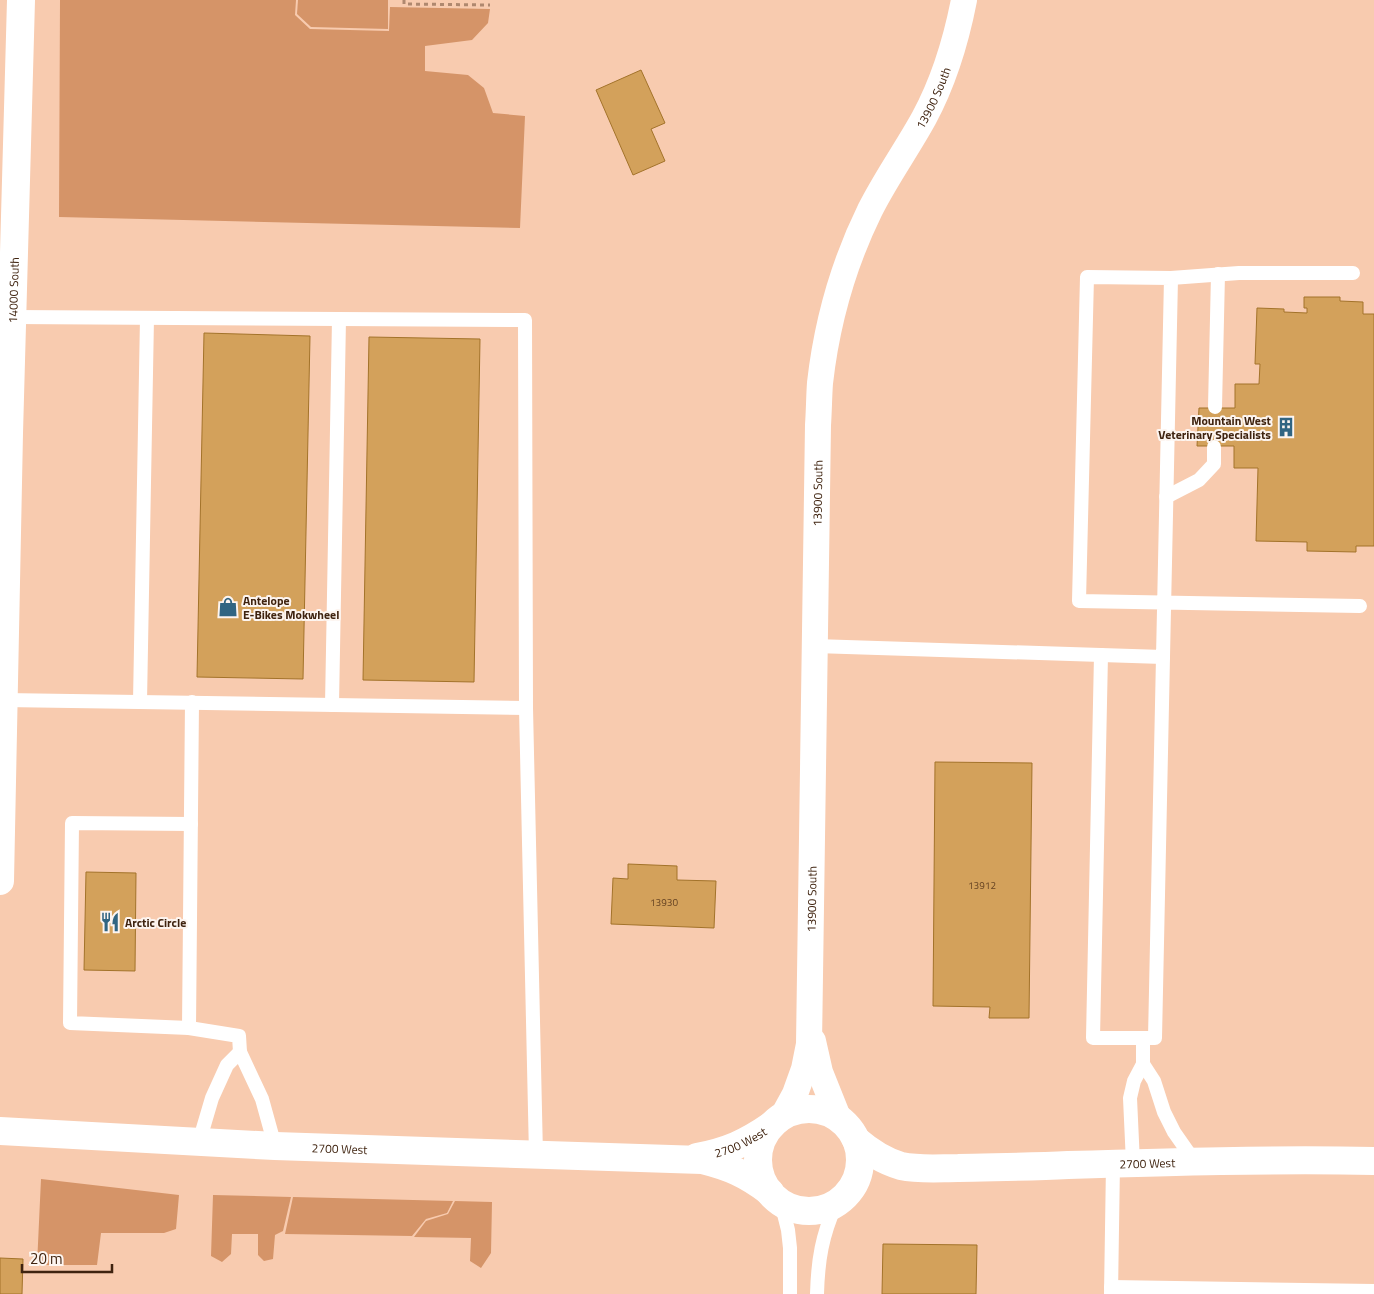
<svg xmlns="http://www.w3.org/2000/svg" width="1374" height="1294" font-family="'Titillium Web',sans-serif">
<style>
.green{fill:#d59468}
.building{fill:#d3a15b;stroke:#a3732a}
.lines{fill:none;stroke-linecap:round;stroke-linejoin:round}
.path{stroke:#af886f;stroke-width:3;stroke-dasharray:4 4;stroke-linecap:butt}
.lane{stroke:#fff;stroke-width:14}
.street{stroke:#fff;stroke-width:26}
.secondary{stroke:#fff;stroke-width:28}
.labels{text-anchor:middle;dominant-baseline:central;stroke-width:4;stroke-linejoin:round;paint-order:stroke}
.number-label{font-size:10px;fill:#644222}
.street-label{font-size:12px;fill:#3f230f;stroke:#fdf5f0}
.poi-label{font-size:12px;font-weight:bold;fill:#3f230f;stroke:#fdf5f0;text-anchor:start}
</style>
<rect width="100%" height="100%" fill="#f8cbaf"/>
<g class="green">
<polygon points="60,0 296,0 295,15 310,29 389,31 390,7 490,9 488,23 472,40 425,46 425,71 468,75 484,88 493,113 525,116 520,228 59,217"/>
<polygon points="298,0 388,0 388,29 311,27 297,14"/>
<polygon points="41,1179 179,1195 176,1229 164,1233 101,1233 97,1265 37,1265"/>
<polygon points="213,1195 291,1197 283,1231 275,1235 273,1259 264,1261 258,1255 258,1234 232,1234 231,1254 222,1262 211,1256"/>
<polygon points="293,1197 453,1201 447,1213 426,1219 412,1236 285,1234"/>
<polygon points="455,1201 492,1202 491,1253 481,1268 470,1261 471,1238 414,1237 426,1221 448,1214"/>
</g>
<g class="building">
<polygon points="641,70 665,123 651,129 665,161 633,175 596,90"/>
<polygon points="1304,297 1340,297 1340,301 1363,302 1363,314 1374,314 1374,546 1356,546 1356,552 1307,551 1307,542 1256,541 1258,468 1234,468 1234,446 1197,446 1199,408 1235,408 1235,384 1259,384 1260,364 1255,364 1257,308 1284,309 1284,312 1307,313 1307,308 1304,308"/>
<polygon points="204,333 310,336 303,679 197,677"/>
<polygon points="369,337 480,339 474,682 363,680"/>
<polygon points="935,762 1032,763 1029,1018 989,1018 990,1007 933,1006"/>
<polygon points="628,864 677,866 677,880 716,881 714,928 611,924 613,878 628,879"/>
<polygon points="86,872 136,873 135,971 84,970"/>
<polygon points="883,1244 977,1245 976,1294 882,1294"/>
<polygon points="0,1258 23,1259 22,1294 0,1294"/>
</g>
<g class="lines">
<polyline class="path" points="404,0 404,4 490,5"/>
<g class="lane">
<polyline points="1171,278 1239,273 1353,273"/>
<polyline points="1215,407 1218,274"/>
<polyline points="1166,497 1199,480 1214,464 1214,447"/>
<polyline points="815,646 1163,657 1171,278 1087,277 1079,601 1360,606"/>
<polyline points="1101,655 1093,1038 1155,1038 1163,657"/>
<polyline points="4,700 526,708 525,320 12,317"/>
<polyline points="140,702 147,318"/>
<polyline points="192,702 189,1028 239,1036 240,1052 262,1099 275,1146"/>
<polyline points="332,705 339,319"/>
<polyline points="526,708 536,1155"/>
<polyline points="189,1028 70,1023 72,823 191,824"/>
<polyline points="1143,1064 1154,1081 1164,1112 1174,1132 1195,1162"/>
<polyline points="199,1142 212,1098 227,1065 240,1052"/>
<polyline points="1133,1163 1130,1098 1134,1081 1143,1064 1143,1039"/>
<polyline points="781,1202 788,1230 790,1248 790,1294"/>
<polyline points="1111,1287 1374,1291"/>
<path d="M817 1294C818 1259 822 1236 836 1204"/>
<polyline points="1111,1294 1113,1164"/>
</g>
<g class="street">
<polyline points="813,1041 820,1072 838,1117"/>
<path id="s1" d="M783 1116 795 1094 804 1069 809 1044 818 425C819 411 819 397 820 383 827 321 843 265 870 210 886 178 907 149 924 118 944 81 956 41 964 0"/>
</g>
<g class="secondary">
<path id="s2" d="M0 881 9 433 21 0"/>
<circle cx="809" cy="1160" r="51"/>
<path id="s3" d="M0 1131 275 1146 702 1160C730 1167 746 1174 770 1192"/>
<path id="s4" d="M856 1140C870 1152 883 1161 901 1166 920 1170 940 1168 958 1168 995 1167 1031 1167 1068 1165 1170 1162 1272 1159 1374 1161"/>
<path id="s5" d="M697 1157C728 1151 746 1143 772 1125"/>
</g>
</g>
<defs>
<symbol id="building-bare" viewBox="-9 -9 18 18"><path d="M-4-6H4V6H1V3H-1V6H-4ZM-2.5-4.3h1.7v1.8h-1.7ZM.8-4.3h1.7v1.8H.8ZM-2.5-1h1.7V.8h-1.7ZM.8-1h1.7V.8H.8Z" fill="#316582" stroke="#fdf5f0" stroke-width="2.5" paint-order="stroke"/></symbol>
<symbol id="shop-bare" viewBox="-9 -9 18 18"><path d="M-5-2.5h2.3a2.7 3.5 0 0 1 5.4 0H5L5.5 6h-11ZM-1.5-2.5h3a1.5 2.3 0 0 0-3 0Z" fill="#316582" stroke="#fdf5f0" stroke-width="2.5" paint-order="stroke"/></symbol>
<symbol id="restaurant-bare" viewBox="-9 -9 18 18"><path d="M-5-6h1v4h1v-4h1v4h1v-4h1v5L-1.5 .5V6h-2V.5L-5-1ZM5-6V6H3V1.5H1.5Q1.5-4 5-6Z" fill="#316582" stroke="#fdf5f0" stroke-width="2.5" paint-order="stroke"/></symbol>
</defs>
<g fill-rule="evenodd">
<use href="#building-bare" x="1272" y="413" width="28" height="28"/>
<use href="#shop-bare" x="214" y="593" width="28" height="28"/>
<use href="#restaurant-bare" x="96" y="908" width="28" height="28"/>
</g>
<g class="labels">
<g class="number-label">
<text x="982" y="885">13912</text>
<text x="664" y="902">13930</text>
</g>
<g class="street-label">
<text stroke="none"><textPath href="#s1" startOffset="1048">13900 South</textPath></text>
<text stroke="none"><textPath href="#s2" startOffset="591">14000 South</textPath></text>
<text stroke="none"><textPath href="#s1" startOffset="628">13900 South</textPath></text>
<text stroke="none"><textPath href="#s1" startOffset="222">13900 South</textPath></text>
<text stroke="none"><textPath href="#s5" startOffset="46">2700 West</textPath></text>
<text stroke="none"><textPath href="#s3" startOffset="340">2700 West</textPath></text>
<text stroke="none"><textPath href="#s4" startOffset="299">2700 West</textPath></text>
</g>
<g class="poi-label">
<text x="1271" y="420" text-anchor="end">Mountain West<tspan x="1271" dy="14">Veterinary Specialists</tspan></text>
<text x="243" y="600">Antelope<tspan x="243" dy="14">E-Bikes Mokwheel</tspan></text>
<text x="125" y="922">Arctic Circle</text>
</g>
</g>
<path d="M22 1264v8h90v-8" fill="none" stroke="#3f230f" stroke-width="2.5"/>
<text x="30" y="1264" font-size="15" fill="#3f230f" stroke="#fdf5f0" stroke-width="4" paint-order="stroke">20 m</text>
</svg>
